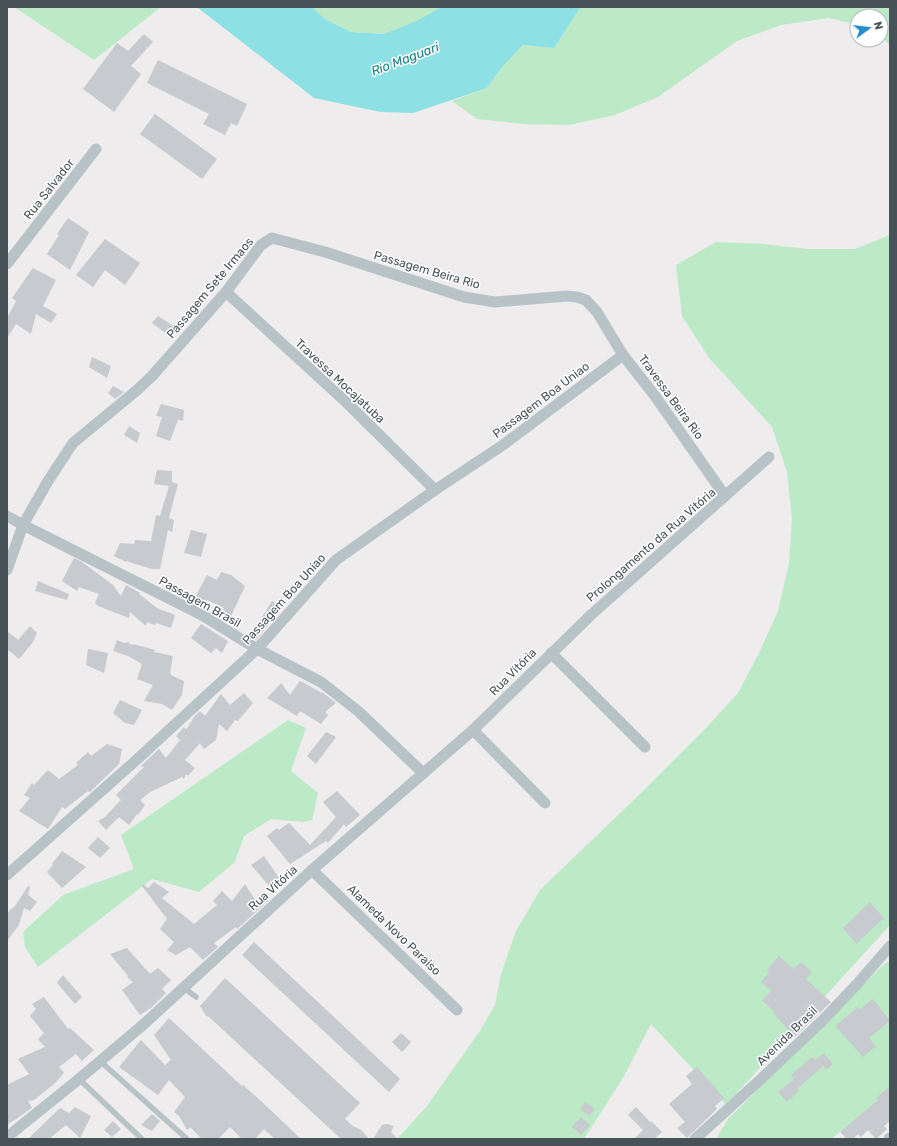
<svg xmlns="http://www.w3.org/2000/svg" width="897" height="1146" font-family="Rubik,sans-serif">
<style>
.green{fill:#bdeac6}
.water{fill:#8de0e3}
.building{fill:#c7cace}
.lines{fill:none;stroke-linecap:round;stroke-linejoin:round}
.service{stroke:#b8c3c7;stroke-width:5.5}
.minor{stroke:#b8c3c7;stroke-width:11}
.labels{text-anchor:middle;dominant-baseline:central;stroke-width:3;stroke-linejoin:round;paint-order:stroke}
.street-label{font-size:12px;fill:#465257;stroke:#fff}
.water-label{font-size:13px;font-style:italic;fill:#178084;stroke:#fff}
</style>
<rect width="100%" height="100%" fill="#eeecec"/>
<g class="green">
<polygon points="14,7 161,7 94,60"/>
<polygon points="312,7 442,7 416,21 384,34 351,32 325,19"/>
<polygon points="588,7 890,7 890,45 881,36 881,16 857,16 857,25 829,18 781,25 737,41 658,97 615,115 569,125 524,124 477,119 452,101 487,88 502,67 523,45 554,48 580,8"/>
<polygon points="890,235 890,925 726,1105 651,1024 623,1078 584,1139 397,1139 427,1106 480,1031 495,1005 501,974 516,931 540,890 641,793 706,728 738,693 759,653 778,611 789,563 792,518 787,472 772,427 709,358 682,316 676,265 716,242 763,244 808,249 855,249"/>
<polygon points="288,720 306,728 291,771 318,793 312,820 304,822 271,819 244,836 235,862 199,892 152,879 38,967 25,947 23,932 63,895 134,869 121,835"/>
<polygon points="890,961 890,1093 831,1139 716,1139 728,1119 885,963"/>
</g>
<polygon class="water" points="197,7 312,7 325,19 351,32 384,34 416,21 442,7 588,7 580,8 554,48 523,45 502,67 487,88 413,113 381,112 314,98"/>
<g class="building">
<polygon points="144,34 153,42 131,66 141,74 114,112 83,89 117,43 128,51"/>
<polygon points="158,60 247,104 237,126 231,123 225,135 203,124 209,114 147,83"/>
<polygon points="155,114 217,159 202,179 140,134"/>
<polygon points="68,218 89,232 70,270 47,254 59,235 57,234"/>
<polygon points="105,239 140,263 125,285 105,270 93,287 76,275"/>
<polygon points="33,268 56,280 43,306 57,314 51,323 36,314 31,334 16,324 7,338 7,318 16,301 12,298"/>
<polygon points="158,316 175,327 168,335 152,323"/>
<polygon points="92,357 111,366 107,378 89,367"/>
<polygon points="113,386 124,392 115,399 108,393"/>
<polygon points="161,404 184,410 183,421 178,420 170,441 156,436 162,417 156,416"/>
<polygon points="129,426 140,433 137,443 124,435"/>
<polygon points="157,470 172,471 172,482 178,484 169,518 174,520 172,532 168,530 160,569 152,569 132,563 127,561 126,562 114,556 120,543 134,544 135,540 151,541 156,515 160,516 169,486 154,484"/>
<polygon points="191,530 207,534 201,557 184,553"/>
<polygon points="74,558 82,562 113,585 121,596 126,585 140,593 139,594 157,608 175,615 171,628 156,623 155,625 147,622 146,626 130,612 129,618 98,606 95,603 99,594 79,587 77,591 62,581"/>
<polygon points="221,572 231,575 245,586 231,616 222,613 224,608 207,600 204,606 193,601 207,575 217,580"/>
<polygon points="38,581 69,594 67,600 35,591"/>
<polygon points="272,601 283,607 256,640 250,637"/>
<polygon points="201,624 228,641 222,653 216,648 211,653 191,638"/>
<polygon points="30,626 37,633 33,642 19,659 7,649 7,631 18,640"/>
<polygon points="117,640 124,643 129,642 129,644 137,645 155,650 154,652 173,656 170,673 171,674 171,675 184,681 182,695 172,710 162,704 144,701 153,685 137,679 142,664 128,656 113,651"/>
<polygon points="88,649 108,653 104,673 86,665"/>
<polygon points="300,681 322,693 322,692 336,703 325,712 328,715 321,724 300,711 297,716 267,698 281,683 290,695"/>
<polygon points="244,693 253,703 238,721 235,720 227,731 219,724 216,740 204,749 200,743 185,760 195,768 188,776 186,774 184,779 182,777 150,792 140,800 145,805 138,815 137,814 129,825 119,817 106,830 98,821 105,817 121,800 116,795 144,767 141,766 159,749 166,758 180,740 176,736 184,727 186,730 194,717 200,711 205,716 221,694 230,705"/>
<polygon points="120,700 142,710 134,725 125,723 113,713"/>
<polygon points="326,732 336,737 316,764 307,756"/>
<polygon points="107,744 122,749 119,764 90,792 88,791 65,809 62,807 48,829 19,811 30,798 24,795 32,783 34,785 48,770 59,779 78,765 76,763 88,752 91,756"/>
<polygon points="337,791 360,815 346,827 344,824 328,843 326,841 290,864 267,836 277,828 279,830 289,823 310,845 336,817 323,802"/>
<polygon points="98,837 110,848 100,858 88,848"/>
<polygon points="62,851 86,867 62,888 47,872 53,865 52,864"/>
<polygon points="264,856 282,882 271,888 251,865"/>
<polygon points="154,882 169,892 162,898 194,924 217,905 213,901 222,891 232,901 245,884 255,900 262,893 269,900 237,929 236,927 214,943 218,947 203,960 190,947 176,955 167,950 174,942 160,929 167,919 142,886 143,884 148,888"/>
<polygon points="28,886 30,887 28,895 37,902 30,911 24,908 19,925 7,941 7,913 15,906"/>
<polygon points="870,902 884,918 856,944 843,928"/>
<polygon points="254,942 400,1079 389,1092 242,955"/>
<polygon points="127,948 150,974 158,968 171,980 162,989 166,993 151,1008 140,1015 122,990 133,982 127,977 128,976 110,954"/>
<polygon points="779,956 794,969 801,962 812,972 806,979 831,1002 795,1037 773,1013 774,1012 762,1000 771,991 761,982 769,972 767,970"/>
<polygon points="63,975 82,997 75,1004 57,983"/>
<polygon points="225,978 360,1103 345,1119 353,1126 361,1130 369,1139 341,1139 208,1016 207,1017 200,1006"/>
<polygon points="44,997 68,1029 70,1028 94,1050 82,1061 76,1054 59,1067 64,1073 54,1084 34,1100 28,1101 32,1108 7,1125 7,1085 29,1074 18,1059 45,1047 38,1039 44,1033 30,1016 36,1009 32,1004"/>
<polygon points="873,999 890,1021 869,1038 876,1046 863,1057 835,1026 858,1007 859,1010"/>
<polygon points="169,1018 242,1086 243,1085 262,1102 301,1139 275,1139 264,1129 255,1139 242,1139 230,1127 218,1139 202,1139 190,1127 187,1130 179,1116 174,1112 185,1097 169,1080 158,1095 119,1067 141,1040 165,1065 171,1060 154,1035"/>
<polygon points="401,1033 411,1042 402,1052 392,1042"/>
<polygon points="824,1053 833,1064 826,1070 823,1066 797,1089 799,1091 787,1102 778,1092 794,1079 791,1075 812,1057 815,1060"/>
<polygon points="697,1067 724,1098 715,1106 717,1109 687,1138 677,1128 685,1122 669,1104 692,1084 686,1076"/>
<polygon points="890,1086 890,1121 884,1126 887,1129 876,1139 868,1130 861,1137 858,1134 853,1139 847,1139 840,1132 878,1100 876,1098"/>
<polygon points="585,1102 595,1109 589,1116 580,1109"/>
<polygon points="75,1107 91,1116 80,1138 66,1125 49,1139 28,1139 60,1108 69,1113"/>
<polygon points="636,1107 650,1122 651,1121 662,1132 654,1139 634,1139 643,1130 628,1115"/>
<polygon points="152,1114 160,1121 152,1131 141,1125"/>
<polygon points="581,1117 590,1125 581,1135 572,1127"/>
<polygon points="113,1121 121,1129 112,1137 104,1130"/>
<polygon points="387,1124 394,1126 391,1132 398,1139 373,1139 382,1125"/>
</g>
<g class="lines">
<g class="service">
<polyline points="183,987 196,997"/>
<polyline points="100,1061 187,1139"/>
<polyline points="79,1079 142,1139"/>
</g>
<g class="minor">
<polyline points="7,264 96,149"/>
<polyline points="226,292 346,402 435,490"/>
<polyline points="7,516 23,525 202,615 257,649 321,682 358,711 423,773"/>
<polyline points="7,570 23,525 48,481 73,443 136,391 152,376 226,292 261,245 272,238 325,252 464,297 495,302 567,296 577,297 586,300 597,312 623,355 655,396 725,496"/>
<polyline points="551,653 645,747"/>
<polyline points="473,730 545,803"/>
<polyline points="312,870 457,1010"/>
<polyline points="7,875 133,763 257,649 336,560 435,490 503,445 623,355"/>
<polyline points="7,1137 79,1079 144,1024 312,870 473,730 592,614 769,457"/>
<polyline points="695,1139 761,1079 823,1020 858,983 890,946"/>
<polyline points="889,1139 890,1138"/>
</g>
</g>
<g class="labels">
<g class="street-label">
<text transform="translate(49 189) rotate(-52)">Rua Salvador</text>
<text transform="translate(427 270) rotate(16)">Passagem Beira Rio</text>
<text transform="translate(210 288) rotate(-50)">Passagem Sete Irmaos</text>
<text transform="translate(340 381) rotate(43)">Travessa Mocajatuba</text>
<text transform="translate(671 397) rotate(54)">Travessa Beira Rio</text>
<text transform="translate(541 400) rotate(-37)">Passagem Boa Uniao</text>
<text transform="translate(651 545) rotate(-41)">Prolongamento da Rua Vitória</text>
<text transform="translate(284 599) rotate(-48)">Passagem Boa Uniao</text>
<text transform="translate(200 602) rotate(29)">Passagem Brasil</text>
<text transform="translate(513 672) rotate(-45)">Rua Vitória</text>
<text transform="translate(273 888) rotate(-42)">Rua Vitória</text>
<text transform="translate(394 930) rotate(44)">Alameda Novo Paraiso</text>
<text transform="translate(787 1036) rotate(-44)">Avenida Brasil</text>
</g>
<g class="water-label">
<text transform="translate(405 59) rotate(-21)">Rio Maguari</text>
</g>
</g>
<rect width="897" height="1146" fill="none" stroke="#465257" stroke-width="16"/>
<g transform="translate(869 28) rotate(75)"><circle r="19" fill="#ffffff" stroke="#b5babc"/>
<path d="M0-3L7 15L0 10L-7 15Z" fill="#288dcc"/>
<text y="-6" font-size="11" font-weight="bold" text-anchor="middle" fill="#465257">N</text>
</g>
</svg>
